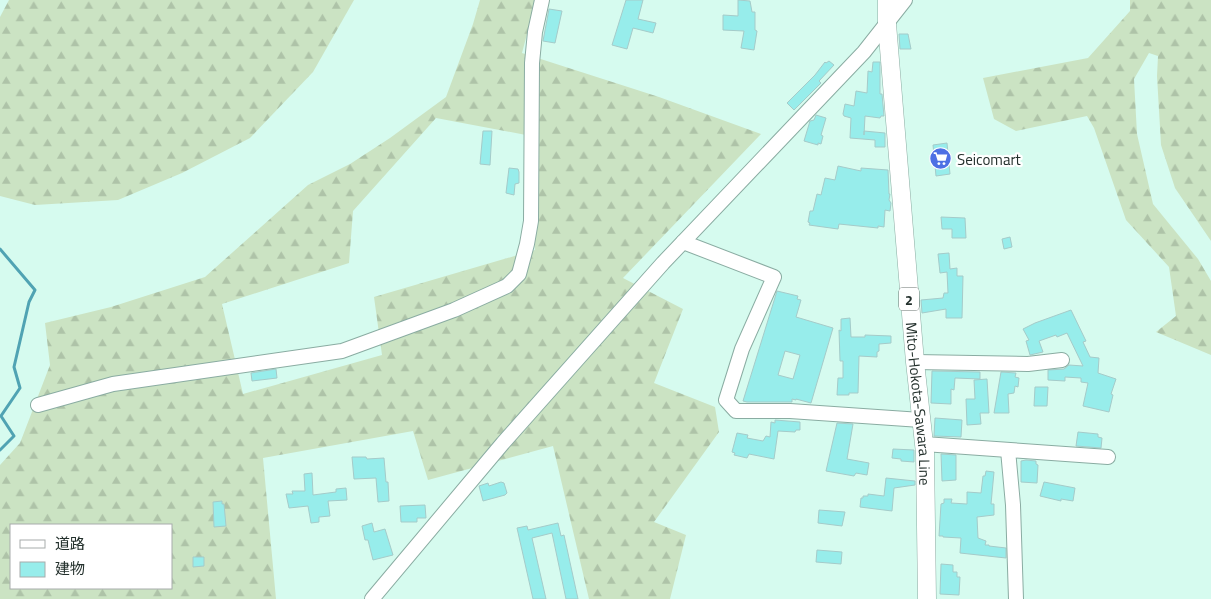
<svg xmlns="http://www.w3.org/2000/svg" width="1211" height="599" font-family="'Titillium Web','Noto Sans JP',sans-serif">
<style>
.forest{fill:url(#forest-firs);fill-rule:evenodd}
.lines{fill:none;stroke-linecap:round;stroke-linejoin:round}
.stream{stroke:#50a3b3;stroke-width:3}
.building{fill:#97edeb;stroke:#a5cbc9;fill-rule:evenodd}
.minor-casing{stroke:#8aaca2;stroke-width:16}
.major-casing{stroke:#8aaca2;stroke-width:19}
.minor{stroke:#fff;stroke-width:14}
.major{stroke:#fff;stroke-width:18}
.labels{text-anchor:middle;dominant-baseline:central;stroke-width:4.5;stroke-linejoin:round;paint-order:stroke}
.shield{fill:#fff;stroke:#656e6b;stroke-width:1}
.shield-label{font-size:14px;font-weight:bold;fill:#23302c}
.poi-label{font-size:15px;fill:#23302c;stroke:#fff;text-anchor:start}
.street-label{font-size:15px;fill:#23302c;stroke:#fff}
</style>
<defs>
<pattern id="forest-firs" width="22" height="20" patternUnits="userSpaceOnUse" patternTransform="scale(1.25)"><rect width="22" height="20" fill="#cbe3c3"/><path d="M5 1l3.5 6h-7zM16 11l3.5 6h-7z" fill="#aec3a8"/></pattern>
</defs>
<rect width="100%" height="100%" fill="#d6fbef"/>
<g class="forest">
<polygon points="9,0 354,0 313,72 250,138 182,173 118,200 35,205 0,196 0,17"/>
<path d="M480 0H536L522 53 659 97 761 134 623 278 683 309 654 383 715 407 719 432 654 522 686 535 670 599H589L553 446 428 480 413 431 263 458 276 599H0V465L20 443 50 365 45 323 111 307 205 277 308 185 350 164 390 138 446 97 473 24ZM436 118 526 135 535 250 374 297 382 355 243 394 222 304 349 263 353 211ZM11 525H171V588H11Z"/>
<polygon points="1130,0 1211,0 1211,241 1175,188 1161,145 1157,76 1158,56 1149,53 1134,79 1137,134 1153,204 1198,259 1211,281 1211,355 1156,332 1176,316 1169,267 1126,220 1094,128 1087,116 1016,131 994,119 983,78 1088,58 1130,11"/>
</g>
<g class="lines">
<polyline class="stream" points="0,249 35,290 29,302 14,367 20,388 1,416 14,436 0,450"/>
</g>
<g class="building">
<polygon points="626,0 643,0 638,19 656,23 653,33 633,28 627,49 612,45"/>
<polygon points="738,0 750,1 752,12 755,12 755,30 757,31 754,50 741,48 744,31 723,30 723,15 738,16"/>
<polygon points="549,9 562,11 555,43 543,41"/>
<polygon points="899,34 908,34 911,49 900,49"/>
<polygon points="829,61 834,65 819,81 821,83 794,110 787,103 815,75 825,62 826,63"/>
<polygon points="873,62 880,62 880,94 882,94 884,116 881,116 880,118 865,116 864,135 864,131 885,133 885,147 875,147 875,140 850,138 851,118 844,116 843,114 845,104 854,106 856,91 867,93 868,71 872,72"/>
<polygon points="816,115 826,118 821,135 823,136 821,144 818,143 818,145 804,141 810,121 814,120"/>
<polygon points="483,131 492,131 490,165 480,164"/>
<polygon points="947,143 950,174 936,176 933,145"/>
<polygon points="838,166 861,171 861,168 888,170 889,194 890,194 889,200 891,203 890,211 885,210 884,227 878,226 878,228 839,224 838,229 809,225 810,223 808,222 810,211 813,211 817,194 821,195 825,178 835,180"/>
<polygon points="509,168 518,169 519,172 519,183 515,184 514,195 506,193"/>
<polygon points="941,217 965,218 966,238 952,238 952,229 942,229"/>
<polygon points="1010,237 1012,247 1004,249 1002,239"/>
<polygon points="949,253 950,269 957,268 957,276 963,276 962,318 946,318 946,309 922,313 921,300 943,298 944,293 948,293 947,272 940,273 938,254"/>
<path d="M777 291 798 296 797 299 801 300 796 317 833 328 811 403 796 399V400L792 399V402H747L743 401ZM785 351 800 355 793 379 778 375Z"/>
<polygon points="1071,310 1086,341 1083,342 1090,357 1099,358 1098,373 1116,379 1111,394 1113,395 1109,412 1083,406 1088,383 1081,382 1081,378 1065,377 1065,381 1048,380 1048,370 1064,369 1069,365 1083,366 1067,333 1057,337 1056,335 1039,341 1043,352 1030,355 1026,341 1029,340 1023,329 1035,323"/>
<polygon points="850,318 851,337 865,337 865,335 891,336 891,343 879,344 879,351 877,352 877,357 859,356 858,393 849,393 849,395 837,395 838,378 843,378 843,361 840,361 839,330 841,331 841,319"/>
<polygon points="276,369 277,378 252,381 251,373"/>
<polygon points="932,371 980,372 980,379 955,378 954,390 951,389 951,404 931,403"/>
<polygon points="1001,372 1016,373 1015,377 1019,378 1018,387 1015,386 1014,393 1008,394 1009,413 994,413"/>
<polygon points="987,379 989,413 980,413 981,424 967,425 966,399 975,399 974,380"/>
<polygon points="1035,387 1048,387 1047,406 1034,406"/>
<polygon points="935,418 962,420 961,437 934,436"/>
<polygon points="775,420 800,422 800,430 796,430 795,432 778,431 774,459 749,454 747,458 734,455 735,453 732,452 737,433 748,435 747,438 763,441 766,436 770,437 771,422 775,423"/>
<polygon points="837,423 853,424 847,459 869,463 867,475 856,473 854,476 826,471"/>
<polygon points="1078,432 1098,434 1098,437 1102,438 1101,448 1076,446"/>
<polygon points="893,449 914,450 914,462 901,461 901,459 892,458"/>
<polygon points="941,454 956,455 956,480 942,481"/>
<polygon points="352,457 366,457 367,459 384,458 386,482 388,482 389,501 378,502 376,478 354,479"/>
<polygon points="1026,460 1036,461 1036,464 1038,465 1037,483 1021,482 1021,461"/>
<polygon points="986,471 994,472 991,504 994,504 994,515 977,517 978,538 986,541 985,545 989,545 989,546 1006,548 1006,558 960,553 961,538 943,537 943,536 939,536 941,504 944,503 944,499 952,499 951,503 967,504 967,492 981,493 983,476 985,476"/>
<polygon points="312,473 313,495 336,492 336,489 346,488 347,500 328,501 330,516 319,517 319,522 311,523 308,506 289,508 286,494 293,494 292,491 305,491 304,474"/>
<polygon points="886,478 915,481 915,485 894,488 892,511 860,507 861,498 863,498 863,496 868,496 868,494 884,496"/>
<polygon points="501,482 504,483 507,493 505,495 483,501 479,486 488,483 489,486"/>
<polygon points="1044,482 1075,488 1073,501 1061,499 1061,501 1040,496"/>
<polygon points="222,501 222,504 224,504 226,526 214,527 213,502"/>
<polygon points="425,505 426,518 417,518 417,522 401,522 400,506"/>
<polygon points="819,510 845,512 842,526 818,523"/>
<polygon points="372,523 374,532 385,529 393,555 373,560 368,540 365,540 362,526"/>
<polygon points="558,523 561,536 564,535 578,599 566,599 552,533 532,538 546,599 533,599 517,528 527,526 528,530"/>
<polygon points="817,550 842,552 841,564 816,562"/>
<polygon points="193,557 204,557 204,566 193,567"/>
<polygon points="941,564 953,565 953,572 957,572 957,577 960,577 959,595 940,594"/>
</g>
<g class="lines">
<defs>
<g id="minor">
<polyline points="683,242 774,277 742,349 726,400 736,411 790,411 921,420"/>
<polyline points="915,362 1028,364 1062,360"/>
<polyline points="38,405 113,384 342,351 454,310 507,286 519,274 527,244 531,221 532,63 535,32 542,0"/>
<polyline points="924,444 1108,457"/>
<polyline points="1008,450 1013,505 1016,599"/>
<polyline points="372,599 503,443 663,263 864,52 905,0"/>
</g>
<g id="major">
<path id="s1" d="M887 0V24L915 362 925 453 927 599"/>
</g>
</defs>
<use href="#minor" class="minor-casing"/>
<use href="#major" class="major-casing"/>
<use href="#minor" class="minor"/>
<use href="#major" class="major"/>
</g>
<defs>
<symbol id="supermarket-disc" viewBox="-11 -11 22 22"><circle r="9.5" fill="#4e70e4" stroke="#fff"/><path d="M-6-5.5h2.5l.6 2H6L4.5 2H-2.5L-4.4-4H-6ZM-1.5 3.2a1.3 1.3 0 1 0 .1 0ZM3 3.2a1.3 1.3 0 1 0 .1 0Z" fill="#fff"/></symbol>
</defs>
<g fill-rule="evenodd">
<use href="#supermarket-disc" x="928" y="146" width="25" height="25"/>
</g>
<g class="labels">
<rect class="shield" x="899" y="287.5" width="20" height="23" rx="4"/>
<g class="shield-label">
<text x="909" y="299">2</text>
</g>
<g class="poi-label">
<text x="957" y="159">Seicomart</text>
</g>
<g class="street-label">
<text stroke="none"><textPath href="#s1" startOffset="405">Mito-Hokota-Sawara Line</textPath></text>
</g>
</g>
<rect x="10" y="524" width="162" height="65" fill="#ffffff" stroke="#a7acab"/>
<rect x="20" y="540" width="25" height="8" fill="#ffffff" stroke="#a7acab"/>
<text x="55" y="549" font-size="15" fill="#23302c">道路</text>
<rect x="20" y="562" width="25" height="15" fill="#97edeb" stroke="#a7acab"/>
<text x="55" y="574" font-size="15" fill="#23302c">建物</text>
</svg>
